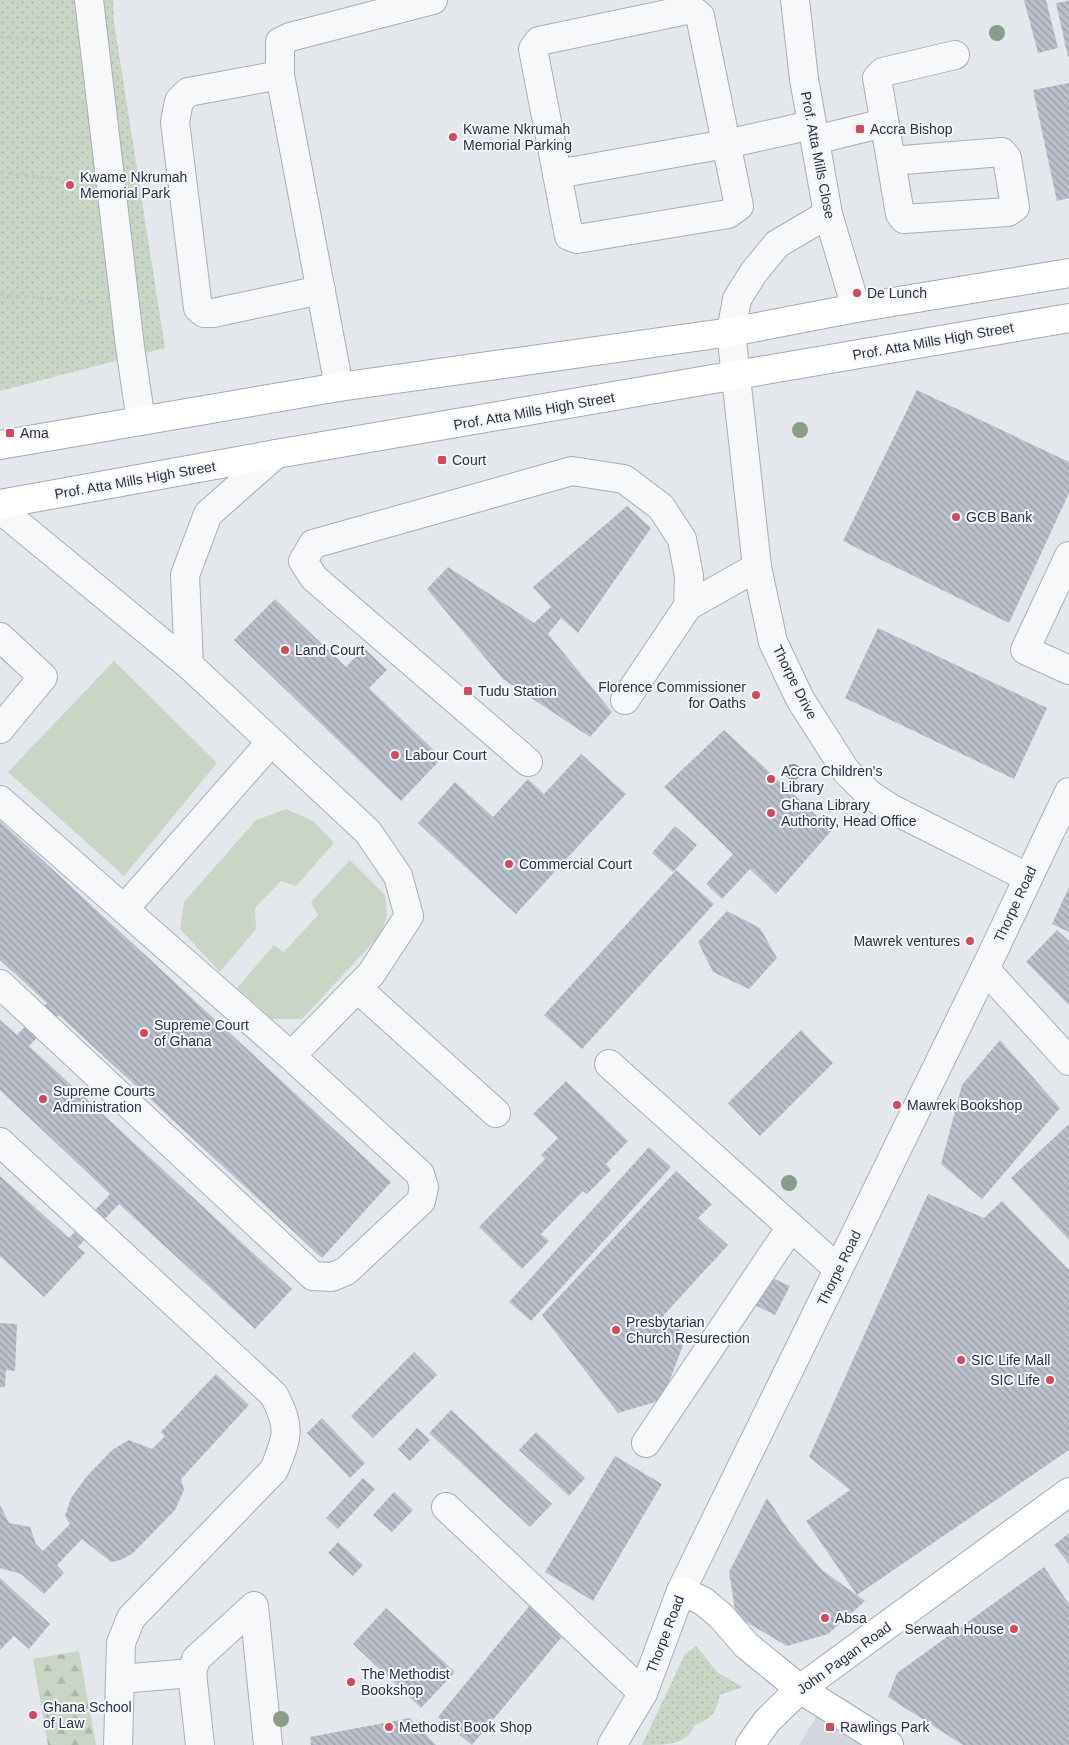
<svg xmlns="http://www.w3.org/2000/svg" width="1069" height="1745" font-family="Arial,sans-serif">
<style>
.built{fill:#d2d6de}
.grass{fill:#c9d6c5}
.forest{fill:url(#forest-firs)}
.park{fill:url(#park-dots)}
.building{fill:url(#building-back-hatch)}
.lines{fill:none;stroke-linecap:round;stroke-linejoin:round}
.minor-casing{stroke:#a9aeb7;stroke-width:30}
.major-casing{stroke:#a3abb8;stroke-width:30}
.path{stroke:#c2c5cb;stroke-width:3;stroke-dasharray:4 4;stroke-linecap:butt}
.minor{stroke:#f7f8fa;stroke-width:28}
.major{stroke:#fff;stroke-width:28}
.tree{fill:#899d89}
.poi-dot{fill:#d1495b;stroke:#f4f6f9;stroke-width:2}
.labels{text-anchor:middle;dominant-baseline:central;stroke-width:4;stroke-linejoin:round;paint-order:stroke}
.poi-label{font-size:14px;fill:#2b3445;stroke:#f4f6f9;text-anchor:start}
.street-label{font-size:14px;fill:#2b3445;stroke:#f4f6f9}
</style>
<defs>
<pattern id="forest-firs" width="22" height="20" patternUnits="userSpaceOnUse" patternTransform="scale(1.25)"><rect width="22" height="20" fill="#c9d6c5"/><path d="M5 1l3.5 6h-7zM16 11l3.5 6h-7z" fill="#adb8ab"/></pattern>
<pattern id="park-dots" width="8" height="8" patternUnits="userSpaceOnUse" patternTransform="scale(1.25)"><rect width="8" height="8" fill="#c9d6c5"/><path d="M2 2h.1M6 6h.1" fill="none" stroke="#adb8ab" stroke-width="1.8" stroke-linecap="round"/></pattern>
<pattern id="building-back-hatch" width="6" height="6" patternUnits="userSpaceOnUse" patternTransform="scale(1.25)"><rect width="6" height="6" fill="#bbc0ca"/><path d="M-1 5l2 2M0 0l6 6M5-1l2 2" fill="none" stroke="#989da6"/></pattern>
</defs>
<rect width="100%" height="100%" fill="#e4e7ec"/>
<polygon class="built" points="821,1709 879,1745 799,1745"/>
<g class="grass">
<polygon points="114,661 217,763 124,876 8,772"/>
<polygon points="286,809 313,821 334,843 296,886 281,881 255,908 256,929 220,972 180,929 184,902 256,820"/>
<polygon points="350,860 385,895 387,915 382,933 302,1019 272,1019 237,988 274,945 284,952 318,915 311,902"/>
</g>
<polygon class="forest" points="79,1651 96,1745 48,1745 33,1659"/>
<g class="park">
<polygon points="0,0 113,0 114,22 165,348 0,391"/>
<path d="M696 1646 718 1673 743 1687 720 1695C716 1712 712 1719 695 1725 688 1745 665 1745 642 1745L685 1654Z"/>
</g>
<g class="building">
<polygon points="1024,0 1046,0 1058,48 1038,53"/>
<polygon points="1069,1 1069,56 1068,57 1056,3"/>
<polygon points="1069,83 1069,198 1057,201 1033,90"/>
<polygon points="917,390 1069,462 1069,493 1009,623 843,541"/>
<polygon points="627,506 651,528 578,633 561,618 548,634 612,712 590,737 503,679 427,589 448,567 534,623 551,607 533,587"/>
<polygon points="275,599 346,667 364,648 387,670 369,688 442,758 401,801 234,640"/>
<polygon points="878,628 1047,708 1014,779 845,698"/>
<polygon points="724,730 832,830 776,894 750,869 722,899 706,884 733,854 664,787"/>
<polygon points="581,754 626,794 516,914 418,823 455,782 493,817 528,779 544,794"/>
<polygon points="0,821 391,1182 322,1258 59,1015 29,1046 292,1289 255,1329 119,1204 78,1247 85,1253 44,1297 0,1256 0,1176 69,1238 110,1194 0,1090 0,1020 17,1035 47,1003 0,960"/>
<polygon points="675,826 697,845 673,872 652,853"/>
<polygon points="676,870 714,904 582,1049 544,1015"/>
<polygon points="1069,887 1069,932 1052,924"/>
<polygon points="727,911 760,928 777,958 749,989 713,972 698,942"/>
<polygon points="1057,930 1069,941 1069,1005 1026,962"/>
<polygon points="801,1030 833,1063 760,1136 728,1103"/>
<polygon points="1000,1040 1060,1108 982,1199 941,1164 962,1085"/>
<polygon points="566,1081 628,1141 606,1164 611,1170 587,1194 583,1191 541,1234 549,1241 522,1269 479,1227 545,1159 541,1155 558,1138 533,1114"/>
<polygon points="1069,1124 1069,1240 1011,1178"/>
<polygon points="649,1147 671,1167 531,1321 509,1302"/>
<polygon points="676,1171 712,1204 698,1218 728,1245 663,1316 687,1335 662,1400 618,1413 542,1315"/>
<polygon points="928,1194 984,1218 1002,1201 1069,1270 1069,1450 857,1595 806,1521 850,1490 809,1457"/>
<polygon points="768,1276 790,1286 775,1315 755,1305"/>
<polygon points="0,1323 17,1324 15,1371 6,1370 5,1387 0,1387"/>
<polygon points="414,1352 437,1375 373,1438 351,1416"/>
<polygon points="216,1374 249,1405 181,1479 184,1490 175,1510 133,1553 121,1560 111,1562 82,1539 57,1565 64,1573 44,1594 21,1574 0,1568 0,1505 9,1523 30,1527 36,1544 43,1551 70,1524 65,1516 71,1498 87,1476 112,1450 129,1440 152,1449 165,1436 161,1432"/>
<polygon points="451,1410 552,1504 530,1527 429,1433"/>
<polygon points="322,1418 365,1463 350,1478 307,1433"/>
<polygon points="417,1428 430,1440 410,1461 398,1449"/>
<polygon points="536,1432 585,1478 569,1496 519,1450"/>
<polygon points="615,1456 662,1484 593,1601 545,1572"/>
<polygon points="363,1478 375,1489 338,1529 326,1518"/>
<polygon points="394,1492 413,1510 392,1532 373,1515"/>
<polygon points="767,1498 790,1532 822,1570 865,1601 828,1634 787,1646 736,1616 729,1572"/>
<polygon points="1069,1533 1069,1564 1054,1545"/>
<polygon points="338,1542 363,1565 353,1576 328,1553"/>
<polygon points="1044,1567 1069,1604 1069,1745 963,1745 888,1697 897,1673"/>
<polygon points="0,1578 50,1624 29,1649 14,1636 0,1650"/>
<polygon points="531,1604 565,1633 472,1745 438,1717"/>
<polygon points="386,1608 455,1672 421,1708 353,1644"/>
<polygon points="410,1718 436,1745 311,1745 310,1737"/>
</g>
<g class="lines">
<defs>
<g id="minor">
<polyline points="89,0 130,347 141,421"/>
<polyline points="795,0 804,79 828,214 856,308"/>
<polygon points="691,9 700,16 739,206 728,214 577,239 569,236 533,49 539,41"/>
<polyline points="280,75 188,92 179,101 175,122 198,308 204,313 213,313 321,290"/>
<polyline points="815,140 884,123"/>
<polyline points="891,161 1002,152 1007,158 1015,207 1008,212 904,219 900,214 877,78 883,72 955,55"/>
<polyline points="557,174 726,144 812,125"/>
<polyline points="828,214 777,244 754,272 737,299 731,332 757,567 773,642 800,699 846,771 869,794 892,809 1027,877"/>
<polyline points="339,387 280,75 280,42 290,37 433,0"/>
<polyline points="0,509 189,665 368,832 398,876 409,916 371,974 291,1056"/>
<polyline points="1069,556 1025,650 1069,670"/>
<polyline points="688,606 757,567"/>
<polyline points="0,637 43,677 0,729"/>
<polyline points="189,665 185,575 208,514 276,454"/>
<polyline points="528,762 314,578 303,561 313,544 572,471 624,479 661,507 682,539 689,576 688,606 625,700"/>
<polyline points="0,800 291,1056 420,1174 424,1187 421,1201 346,1271 332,1277 313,1276 0,984"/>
<polyline points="125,908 271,742"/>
<polyline points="985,969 1069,1061"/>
<polyline points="357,988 496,1113"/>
<polyline points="609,1064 838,1269"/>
<path d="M0 1142 274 1395C291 1428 288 1436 274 1470L131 1618 121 1643 118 1745"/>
<polyline points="646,1443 791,1227"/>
<polyline points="446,1507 643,1693"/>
<polyline points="120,1679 192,1673"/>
<polyline points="200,1745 192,1673 196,1659 254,1606 268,1745"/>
<polyline points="612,1745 643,1693 681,1591 985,969 1069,792"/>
</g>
<g id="major">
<polyline points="0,445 339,387 731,332 856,308 1069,273"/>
<polyline points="0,504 276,454 1069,318"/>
<polyline points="681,1591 703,1601 721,1616 746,1645 800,1689 889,1745"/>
<polyline points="750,1745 767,1721 800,1689 1069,1492"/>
</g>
</defs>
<use href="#minor" class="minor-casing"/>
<use href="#major" class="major-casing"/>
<g class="path">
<polyline points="0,37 64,42"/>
<polyline points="0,172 81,182"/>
<polyline points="0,295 94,302"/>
</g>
<use href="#minor" class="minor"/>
<use href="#major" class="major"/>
</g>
<g class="tree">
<circle cx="997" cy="33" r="8"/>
<circle cx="800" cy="430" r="8"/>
<circle cx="793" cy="772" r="8"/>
<circle cx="789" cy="1183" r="8"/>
<circle cx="281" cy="1719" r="8"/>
</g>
<g class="poi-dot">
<rect x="855" y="124" width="10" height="10" rx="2.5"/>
<circle cx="453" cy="137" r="5"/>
<circle cx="70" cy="185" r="5"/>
<circle cx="857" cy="293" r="5"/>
<rect x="5" y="428" width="10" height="10" rx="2.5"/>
<rect x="437" y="455" width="10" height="10" rx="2.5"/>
<circle cx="956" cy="517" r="5"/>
<circle cx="285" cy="650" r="5"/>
<rect x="463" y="686" width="10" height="10" rx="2.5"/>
<circle cx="756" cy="695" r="5"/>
<circle cx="395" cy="755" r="5"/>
<circle cx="771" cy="779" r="5"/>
<circle cx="771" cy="813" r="5"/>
<circle cx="509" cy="864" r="5"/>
<circle cx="970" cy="941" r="5"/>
<circle cx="144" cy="1033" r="5"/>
<circle cx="43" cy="1099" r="5"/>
<circle cx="897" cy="1105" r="5"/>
<circle cx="616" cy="1330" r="5"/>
<circle cx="961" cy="1360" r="5"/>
<circle cx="1050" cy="1380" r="5"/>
<circle cx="825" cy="1618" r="5"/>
<circle cx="1014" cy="1629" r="5"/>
<circle cx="351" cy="1682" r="5"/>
<circle cx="33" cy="1715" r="5"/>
<circle cx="389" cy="1727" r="5"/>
<rect x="825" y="1722" width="10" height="10" rx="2.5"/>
</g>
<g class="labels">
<g class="poi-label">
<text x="463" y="129">Kwame Nkrumah<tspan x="463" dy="16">Memorial Parking</tspan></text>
<text x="870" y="129">Accra Bishop</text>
<text x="80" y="177">Kwame Nkrumah<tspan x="80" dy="16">Memorial Park</tspan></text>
<text x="867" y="293">De Lunch</text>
<text x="20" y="433">Ama</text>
<text x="452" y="460">Court</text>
<text x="966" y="517">GCB Bank</text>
<text x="295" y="650">Land Court</text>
<text x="746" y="687" text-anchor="end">Florence Commissioner<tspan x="746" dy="16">for Oaths</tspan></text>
<text x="478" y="691">Tudu Station</text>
<text x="405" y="755">Labour Court</text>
<text x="781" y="771">Accra Children's<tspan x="781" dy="16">Library</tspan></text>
<text x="781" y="805">Ghana Library<tspan x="781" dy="16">Authority, Head Office</tspan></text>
<text x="519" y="864">Commercial Court</text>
<text x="960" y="941" text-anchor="end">Mawrek ventures</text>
<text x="154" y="1025">Supreme Court<tspan x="154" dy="16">of Ghana</tspan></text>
<text x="53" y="1091">Supreme Courts<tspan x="53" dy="16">Administration</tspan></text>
<text x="907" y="1105">Mawrek Bookshop</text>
<text x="626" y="1322">Presbytarian<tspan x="626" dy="16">Church Resurection</tspan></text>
<text x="971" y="1360">SIC Life Mall</text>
<text x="1040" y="1380" text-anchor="end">SIC Life</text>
<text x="835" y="1618">Absa</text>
<text x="1004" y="1629" text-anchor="end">Serwaah House</text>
<text x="361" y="1674">The Methodist<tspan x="361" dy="16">Bookshop</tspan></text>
<text x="43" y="1707">Ghana School<tspan x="43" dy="16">of Law</tspan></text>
<text x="399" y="1727">Methodist Book Shop</text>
<text x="840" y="1727">Rawlings Park</text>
</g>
<g class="street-label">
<text transform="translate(818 155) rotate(79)">Prof. Atta Mills Close</text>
<text transform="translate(933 341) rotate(-10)">Prof. Atta Mills High Street</text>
<text transform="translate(534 411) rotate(-10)">Prof. Atta Mills High Street</text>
<text transform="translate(135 480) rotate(-10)">Prof. Atta Mills High Street</text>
<text transform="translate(795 682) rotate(63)">Thorpe Drive</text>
<text transform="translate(1015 904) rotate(-65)">Thorpe Road</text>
<text transform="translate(839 1268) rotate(-64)">Thorpe Road</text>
<text transform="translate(665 1634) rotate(-69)">Thorpe Road</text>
<text transform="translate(844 1658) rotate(-36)">John Pagan Road</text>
</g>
</g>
</svg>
